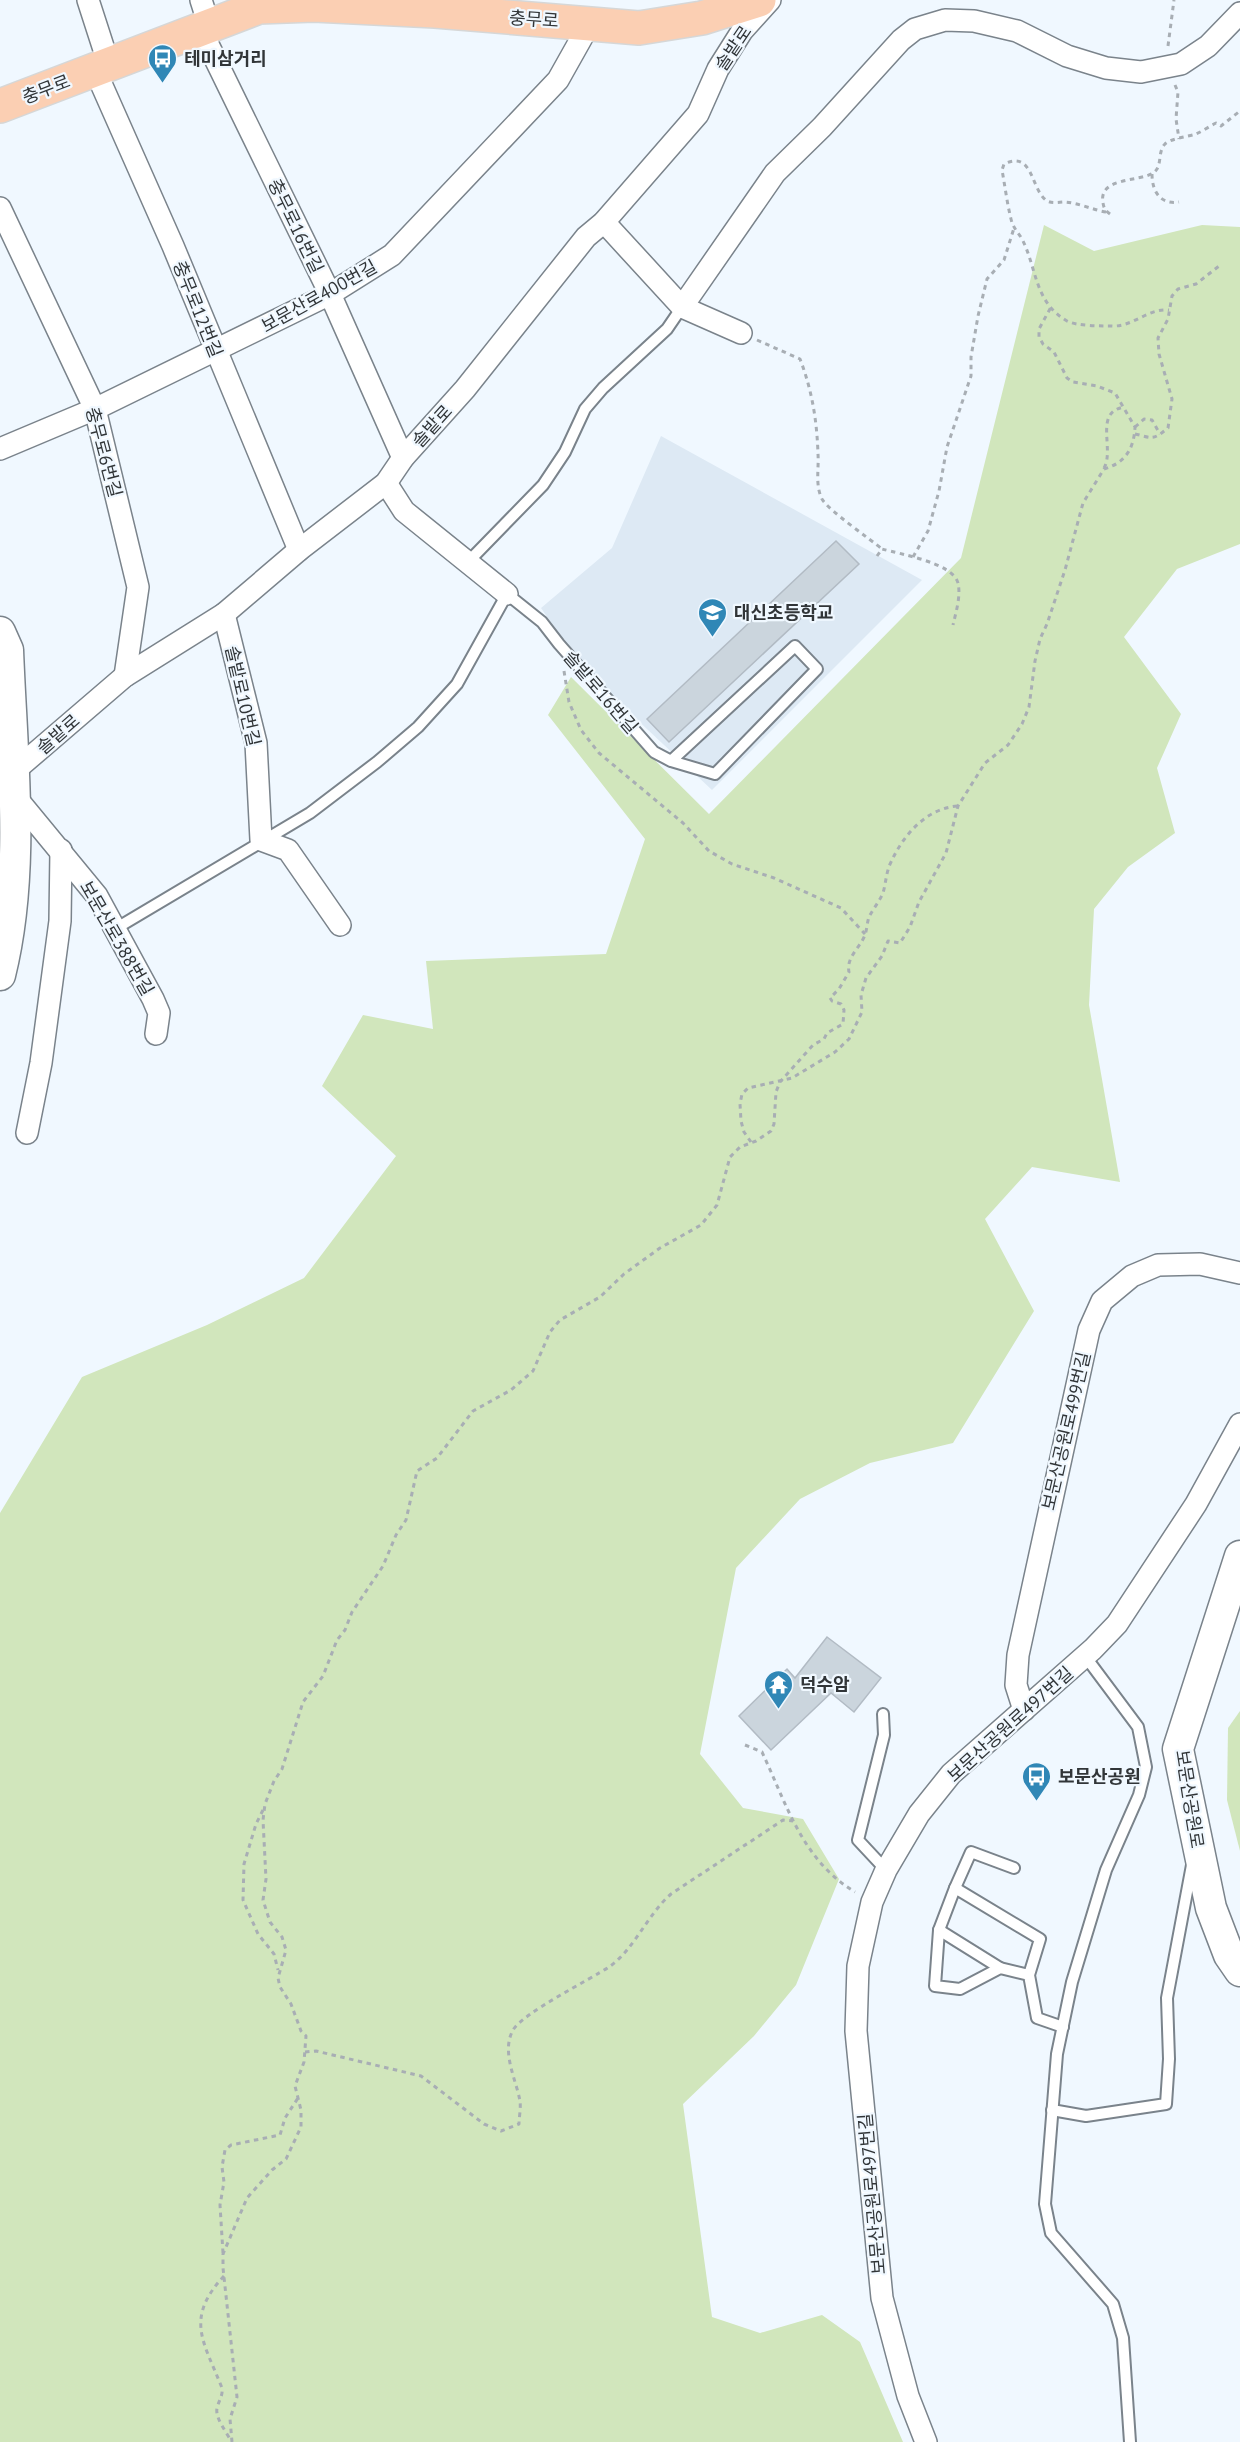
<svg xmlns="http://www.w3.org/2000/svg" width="1240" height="2442" font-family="'PT Sans','Noto Sans KR',sans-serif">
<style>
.built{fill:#dde9f4}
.green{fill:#d1e6bc}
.building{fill:#cbd5dd;stroke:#b2bbc4;stroke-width:1.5}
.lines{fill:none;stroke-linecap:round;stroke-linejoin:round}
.lane-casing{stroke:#7a838b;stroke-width:14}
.street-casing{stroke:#7a838b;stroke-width:24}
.secondary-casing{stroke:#7a838b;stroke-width:33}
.primary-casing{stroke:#d6d7d7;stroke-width:36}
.path{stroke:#a8aeb4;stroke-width:3;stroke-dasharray:4.5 4.5;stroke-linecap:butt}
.lane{stroke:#fff;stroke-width:10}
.street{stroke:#fff;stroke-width:21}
.secondary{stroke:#fff;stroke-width:30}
.primary{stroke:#fbcfb3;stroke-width:33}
.labels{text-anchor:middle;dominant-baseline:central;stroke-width:4.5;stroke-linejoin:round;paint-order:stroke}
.street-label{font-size:18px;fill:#313538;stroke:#f0f8ff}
.poi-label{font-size:18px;font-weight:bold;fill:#313538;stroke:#f0f8ff;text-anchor:start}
</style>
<rect width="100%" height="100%" fill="#f0f8ff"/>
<polygon class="built" points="661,436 922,580 712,790 583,669 541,608 612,548"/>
<g class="green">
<polygon points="1044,225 1094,251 1202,225 1240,227 1240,544 1177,569 1124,637 1181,714 1157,768 1175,833 1128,867 1094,909 1089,1005 1120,1182 1032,1167 985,1219 1034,1311 953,1443 870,1463 800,1499 736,1568 700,1754 743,1808 803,1819 839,1879 796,1985 754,2036 683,2104 712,2317 760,2333 822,2315 860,2342 903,2442 0,2442 0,1513 82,1377 207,1325 304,1278 396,1156 322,1086 363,1015 433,1029 426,961 606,954 645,839 548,715 571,677 709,814 961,558"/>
<polygon points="1240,1711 1240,1851 1227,1800 1228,1728"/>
</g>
<g class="building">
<polygon points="836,541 859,564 669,742 647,719"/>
<polygon points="827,1637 881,1678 854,1712 831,1693 771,1750 739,1716 787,1669 795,1678"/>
</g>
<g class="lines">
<defs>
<g id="lane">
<polyline points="469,561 543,485 565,452 585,409 603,388 667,329 682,307"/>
<polyline points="115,929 310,813 377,762 418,727 457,684 507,594 542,622 559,644 654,752 671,761 795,646 817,669 715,774 671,761"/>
<polyline points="1085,1656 1138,1727 1146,1767 1139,1795 1106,1870 1072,1982 1057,2054 1045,2204 1051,2233 1113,2304 1123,2338 1130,2442"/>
<polyline points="883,1714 884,1735 858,1840 886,1870"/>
<polyline points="955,1888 971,1852 1014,1868"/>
<polyline points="939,1930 1000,1968"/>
<polyline points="1029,1975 1000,1968 960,1989 935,1986 939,1930 955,1888 1040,1939 1029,1975 1037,2018 1063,2027"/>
<polyline points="1052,2110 1086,2116 1166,2104 1169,2059 1167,1998 1192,1865"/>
</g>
<g id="street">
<polyline points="88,0 109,65"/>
<polyline points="201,0 209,25"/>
<polyline points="200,28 330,294 403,458"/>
<polyline points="95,70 173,246 299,550"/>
<polyline points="0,208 95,409 138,587 125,676"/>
<polyline points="604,222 682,307 741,333"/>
<polyline points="682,307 775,173 822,127 901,40 915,29 945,20 974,21 1017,31 1067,56 1106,68 1141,72 1181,64 1208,46 1240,13"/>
<polyline points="0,449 95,409 330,294 392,255 558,80 590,23"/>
<polyline points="386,483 404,511 507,594"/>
<polyline points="224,614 256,743 261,840 288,850 340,925"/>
<polyline points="12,773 125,676 224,614 299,550 386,483 403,458 465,389 586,237 604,222 698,114 718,69 742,31 770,0"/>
<polyline points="13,794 97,896 153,999 159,1013 156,1034"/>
<polyline points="27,1133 41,1063 60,921 61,850"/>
<polyline points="1024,1710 1016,1685 1018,1655 1089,1330 1102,1301 1132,1276 1158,1265 1200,1264 1240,1273"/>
<polyline points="926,2442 908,2396 882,2298 856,2031 858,1966 872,1902 886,1870 919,1814 951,1774 1093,1649 1117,1624 1196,1504 1240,1424"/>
</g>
<g id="secondary">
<path d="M0 632 8 650C12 756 26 871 0 975"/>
<polyline points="1240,1556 1178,1749 1211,1908 1229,1955 1240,1971"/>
</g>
<polyline id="primary" points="0,106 259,7 314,5 435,11 639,28 702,18 759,0"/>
</defs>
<use href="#lane" class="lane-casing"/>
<use href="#street" class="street-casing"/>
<use href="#secondary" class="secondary-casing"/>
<use href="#primary" class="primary-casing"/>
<g class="path">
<polyline points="1168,46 1174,0"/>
<polyline points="1175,85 1178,92 1176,119 1179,139"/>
<path d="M1152 174C1152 191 1160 205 1179 202"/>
<path d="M1106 212C1093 210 1079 203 1065 202 1059 202 1053 204 1047 201 1030 189 1034 150 1004 164L1002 170C1005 186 1007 203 1011 219 1013 228 1018 232 1022 239 1037 268 1034 302 1067 321 1076 326 1101 326 1112 326 1133 327 1148 308 1169 310"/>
<path d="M1110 214C1106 211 1104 209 1103 203 1098 177 1139 182 1153 173 1163 167 1157 152 1165 144 1172 138 1187 137 1196 134 1203 131 1210 126 1216 123L1221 126 1240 111"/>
<path d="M757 340 800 359C812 390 817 421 818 454 819 469 815 485 822 499 828 510 870 539 882 549"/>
<polyline points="1135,427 1144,419 1152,420 1160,434"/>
<path d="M1135 434C1153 438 1152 441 1168 428L1172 399 1159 354 1158 338 1168 319 1172 296 1178 289 1196 284 1219 266"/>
<path d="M1104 468C1115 449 1093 411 1125 407"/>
<path d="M877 556 882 549C900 554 953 563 958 583 961 596 956 612 953 625"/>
<polyline points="913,557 928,531 939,491 947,447 971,376 971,357 978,316 987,279 1004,260 1014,228"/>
<polyline points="564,671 569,702 581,730 599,753 683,823 709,851 732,864 774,878 841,908 865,934"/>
<path d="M751 1142 744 1132 741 1121 740 1104 742 1094 748 1088 792 1078 835 1052 849 1039 862 1012 861 995 866 978 882 956 888 941 900 943 910 927 919 902 946 853 958 806 985 763 1008 745 1022 724 1029 707 1035 661 1040 639 1047 624 1065 570 1083 503 1104 469C1125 463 1134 449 1135 427L1115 393 1097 386 1073 382 1067 378 1054 352 1043 344 1039 337V329L1051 307"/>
<path d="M745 1745 762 1752C787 1805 802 1860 855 1892"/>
<polyline points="263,1810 256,1824 244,1864 243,1900 258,1934 274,1954 278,1970"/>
<path d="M305 2052 316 2051 421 2076 484 2124 501 2131 519 2124C519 2117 521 2109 520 2101 516 2079 501 2052 513 2030 523 2013 589 1980 609 1967 634 1950 647 1915 671 1894L783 1820 793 1821"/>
<polyline points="223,2253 220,2205 224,2182 222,2167 225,2150 231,2145 280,2135 285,2118 298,2098"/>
<path d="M224 2276C184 2319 204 2342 222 2388 223 2396 219 2400 217 2408 215 2418 226 2431 231 2441"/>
<path d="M232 2442 230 2419 237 2397 223 2268V2254L247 2198 272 2170 286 2159 301 2127V2110L295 2086 304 2062 306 2036 301 2031 291 2004 280 1987 278 1978 286 1950 282 1937 270 1922 263 1900 266 1879 263 1820 265 1804 274 1781 282 1769 303 1702 323 1676 337 1640 345 1630 352 1612 383 1566 396 1535 406 1520 417 1471 437 1458 473 1411 511 1390 533 1371 550 1332 560 1320 600 1297 624 1274 660 1248 701 1225 717 1205 730 1157 740 1147 756 1141 771 1131 774 1124 776 1092 780 1082 813 1045 824 1039 827 1033 843 1024 844 1010 841 1004 832 1001 830 998 839 989 849 972C846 957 860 948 865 935 867 929 867 923 869 917 873 909 879 902 883 893 886 883 886 872 891 862 904 834 927 808 958 806"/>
</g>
<use href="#lane" class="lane"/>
<use href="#street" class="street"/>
<use href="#secondary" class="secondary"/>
<use href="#primary" class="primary"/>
</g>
<defs>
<symbol id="bus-pin" viewBox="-11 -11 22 30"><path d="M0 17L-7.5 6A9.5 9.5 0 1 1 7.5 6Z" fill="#3087b6" stroke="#f0f8ff"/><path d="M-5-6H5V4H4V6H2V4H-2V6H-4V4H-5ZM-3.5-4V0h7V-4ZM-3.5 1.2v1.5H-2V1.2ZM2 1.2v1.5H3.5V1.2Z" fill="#fff"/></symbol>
<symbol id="school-pin" viewBox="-11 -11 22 30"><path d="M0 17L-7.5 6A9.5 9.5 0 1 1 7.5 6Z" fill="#3087b6" stroke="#f0f8ff"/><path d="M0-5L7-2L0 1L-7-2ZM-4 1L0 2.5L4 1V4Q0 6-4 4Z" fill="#fff"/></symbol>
<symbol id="temple-pin" viewBox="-11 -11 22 30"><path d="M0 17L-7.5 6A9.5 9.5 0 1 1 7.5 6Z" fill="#3087b6" stroke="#f0f8ff"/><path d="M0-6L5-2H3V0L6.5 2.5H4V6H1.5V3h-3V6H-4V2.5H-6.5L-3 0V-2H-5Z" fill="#fff"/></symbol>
</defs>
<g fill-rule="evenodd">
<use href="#bus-pin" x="146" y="42" width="33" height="45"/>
<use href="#school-pin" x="696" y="596" width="33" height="45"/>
<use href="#temple-pin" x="762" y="1668" width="33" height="45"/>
<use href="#bus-pin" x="1020" y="1760" width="33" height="45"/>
</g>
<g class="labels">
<g class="street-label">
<text transform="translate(534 19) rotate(4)">충무로</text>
<text transform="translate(733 48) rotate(-56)">솔밭로</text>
<text transform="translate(46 89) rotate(-21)">충무로</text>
<text transform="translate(296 226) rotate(64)">충무로16번길</text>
<text transform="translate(319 296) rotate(-29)">보문산로400번길</text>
<text transform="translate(198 309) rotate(68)">충무로12번길</text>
<text transform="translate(432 426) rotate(-48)">솔밭로</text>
<text transform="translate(104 452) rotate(75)">충무로6번길</text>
<text transform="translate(601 692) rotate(49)">솔밭로16번길</text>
<text transform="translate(243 696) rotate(77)">솔밭로10번길</text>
<text transform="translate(58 734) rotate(-41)">솔밭로</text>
<text transform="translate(117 938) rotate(60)">보문산로388번길</text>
<text transform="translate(1066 1431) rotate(-77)">보문산공원로499번길</text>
<text transform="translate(1010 1724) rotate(-42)">보문산공원로497번길</text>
<text transform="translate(1190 1799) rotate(81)">보문산공원로</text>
<text transform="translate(872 2194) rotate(-95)">보문산공원로497번길</text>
</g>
<g class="poi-label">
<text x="184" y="58">테미삼거리</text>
<text x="734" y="612">대신초등학교</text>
<text x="800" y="1684">덕수암</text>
<text x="1058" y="1776">보문산공원</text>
</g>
</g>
</svg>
